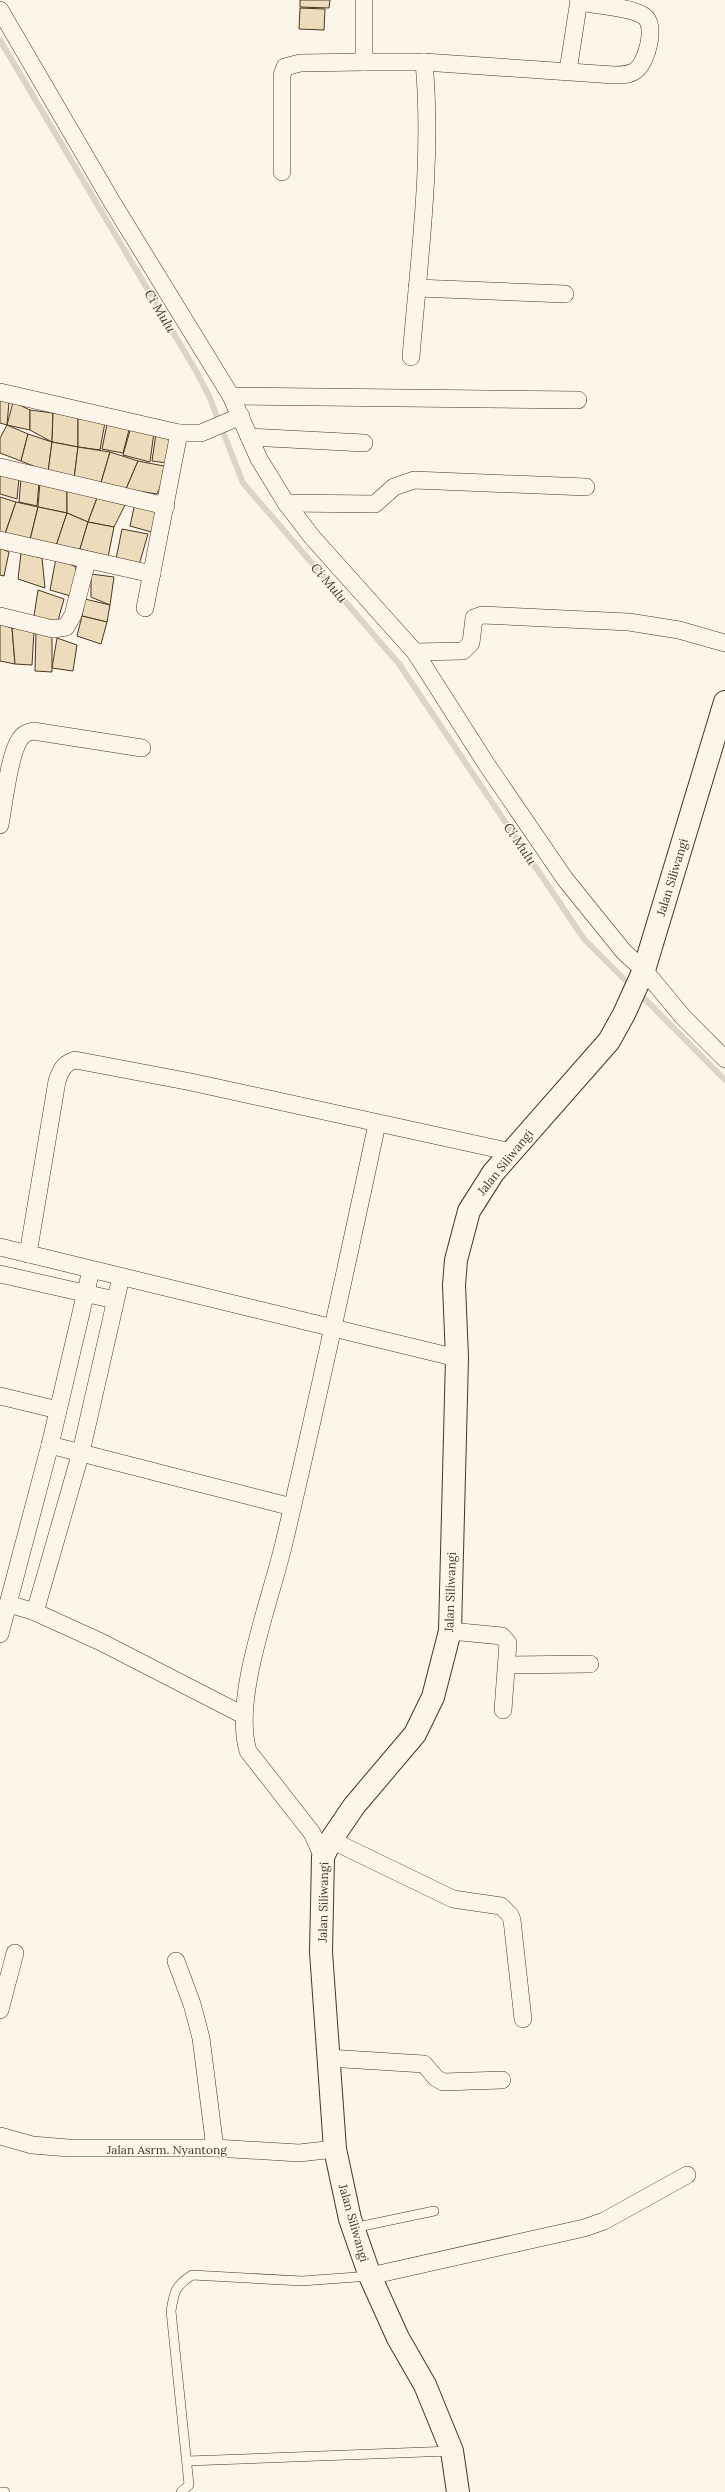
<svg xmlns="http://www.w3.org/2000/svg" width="725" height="2492" font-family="Lora,serif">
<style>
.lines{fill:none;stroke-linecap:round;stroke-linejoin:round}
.stream{stroke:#dcd4c6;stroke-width:6}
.building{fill:#ecdcbc;stroke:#4a3520}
.lane-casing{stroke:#4a3520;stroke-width:10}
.street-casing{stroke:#4a3520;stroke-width:18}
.secondary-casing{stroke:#4a3520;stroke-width:24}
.lane{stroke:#fbf6e9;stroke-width:9}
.street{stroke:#fbf6e9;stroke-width:17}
.secondary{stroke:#fbf6e9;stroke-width:22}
.labels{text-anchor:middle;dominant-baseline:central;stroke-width:3;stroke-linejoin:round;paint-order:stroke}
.street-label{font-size:12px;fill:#4a3520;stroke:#fbf6e9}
.water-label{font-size:13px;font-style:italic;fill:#4a3520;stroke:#fbf6e9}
</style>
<rect width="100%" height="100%" fill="#fbf6e9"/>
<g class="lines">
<g class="stream">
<polyline points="0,40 196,371 209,396 243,483 399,664 584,939 632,987"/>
<polyline points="639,993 725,1080"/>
</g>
</g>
<g class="building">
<polygon points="300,0 330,0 329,8 300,7"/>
<polygon points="300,8 325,9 324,30 299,29"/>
<polygon points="0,399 9,402 7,425 0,423"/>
<polygon points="13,402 30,410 30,430 7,425"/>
<polygon points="30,410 53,413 52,442 30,430"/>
<polygon points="53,413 78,416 78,447 52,442"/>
<polygon points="78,416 105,422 100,450 78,447"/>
<polygon points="107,424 130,426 123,453 102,449"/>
<polygon points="7,425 28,434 21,461 0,453 0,438"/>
<polygon points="131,427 154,432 150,462 123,455"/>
<polygon points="156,433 171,436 167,463 152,461"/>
<polygon points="28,434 52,442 48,472 21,461"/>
<polygon points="52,442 78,447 74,479 48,472"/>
<polygon points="78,447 110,452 100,486 74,479"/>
<polygon points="110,452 138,461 126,489 100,486"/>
<polygon points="138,461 169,467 157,494 126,489"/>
<polygon points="0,474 19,478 17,499 0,494"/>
<polygon points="21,478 39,482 37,506 19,502"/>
<polygon points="40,482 67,489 67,513 38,507"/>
<polygon points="67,489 97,498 88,522 67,513"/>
<polygon points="0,497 16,502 5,534 0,533"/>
<polygon points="97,498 125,505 114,527 88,522"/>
<polygon points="16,502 38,507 30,540 5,534"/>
<polygon points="135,503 161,510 155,533 130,526"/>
<polygon points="38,507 67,513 56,546 30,540"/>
<polygon points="67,513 88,522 80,549 56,546"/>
<polygon points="88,522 114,527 108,557 80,549"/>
<polygon points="122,529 148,534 139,565 116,559"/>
<polygon points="0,548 9,552 4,576 0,575"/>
<polygon points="21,553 42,558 45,588 18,579"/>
<polygon points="56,558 76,567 74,597 50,590"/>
<polygon points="91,574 114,577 110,605 91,597"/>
<polygon points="38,590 64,599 57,624 34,616"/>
<polygon points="85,599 110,605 107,622 82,616"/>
<polygon points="82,616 107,622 101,644 77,636"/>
<polygon points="0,624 12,628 15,664 0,661"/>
<polygon points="12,628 34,631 32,665 15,664"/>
<polygon points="36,632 52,636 52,672 35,671"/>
<polygon points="57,638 77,645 73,671 52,668"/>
</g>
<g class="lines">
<defs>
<g id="lane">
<polyline points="353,2228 434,2211"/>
<polyline points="187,2461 451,2451"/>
<polyline points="0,2492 5,2492"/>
<path d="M181 2492 189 2485 171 2311C174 2292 175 2286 192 2275L302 2281 370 2276"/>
</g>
<g id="street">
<path d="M364 0V62H424C433 160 419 259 411 357"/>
<polyline points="0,10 112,202 231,396 259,459 286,503 312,537 415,652 487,765 565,879 624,952 644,970 683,1017 725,1059"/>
<path d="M424 62 614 75C621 75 629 75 635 71 647 63 657 25 644 16 631 7 595 5 578 2"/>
<polyline points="568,71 579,0"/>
<polyline points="282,172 282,75 285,67 300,63 364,62"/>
<polyline points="417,288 565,294"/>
<polyline points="0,392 179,433"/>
<polyline points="231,396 578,400"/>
<polyline points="249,437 364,443"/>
<polyline points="0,467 166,506"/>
<polyline points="286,503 375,504 394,487 414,480 586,487"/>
<polyline points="0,540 152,574"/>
<polyline points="145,608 179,433 201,433 241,416"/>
<polyline points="0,616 53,629 66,627 73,615 87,561"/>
<polyline points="415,652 463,651 471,643 474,618 482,615 629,622 679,630 725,643"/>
<path d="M0 825C4 804 9 754 20 739 23 734 28 732 33 731L142 748"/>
<polyline points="0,1247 457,1358"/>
<path d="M28 1254 57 1081C61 1070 63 1064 75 1060L191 1082 511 1152"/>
<polyline points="0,1274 115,1300"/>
<polyline points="0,1396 58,1410"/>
<polyline points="50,1445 292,1507"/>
<polyline points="9,1604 35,1612 101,1642 243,1715"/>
<polyline points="35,1612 81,1452 121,1277"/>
<polyline points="450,1631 502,1636 508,1643 503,1710"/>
<polyline points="0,1634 50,1445 91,1270"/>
<polyline points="507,1665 590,1664"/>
<polyline points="331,1840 453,1899 501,1906 510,1915 512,1920 523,2019"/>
<path d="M323 1857 312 1833 248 1751C232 1698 271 1599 284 1543 317 1404 347 1264 377 1124"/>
<polyline points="176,1961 192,2004 201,2038 215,2148"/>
<polyline points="0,2010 15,1953"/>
<polyline points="328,2058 424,2064 436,2078 443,2082 502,2080"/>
<polyline points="0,2136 32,2145 69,2148 215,2148 299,2153 335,2149"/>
<polyline points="370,2276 584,2228 604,2221 687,2175"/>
</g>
<polyline id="secondary" points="458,2492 452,2451 425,2385 398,2338 370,2276 350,2219 335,2149 321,1952 323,1857 331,1840 354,1806 415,1734 433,1697 450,1631 457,1358 454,1285 456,1260 469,1211 493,1173 609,1041 624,1014 644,970 725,702"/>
</defs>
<use href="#lane" class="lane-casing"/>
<use href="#street" class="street-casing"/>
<use href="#secondary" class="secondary-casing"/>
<use href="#lane" class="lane"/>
<use href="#street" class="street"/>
<use href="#secondary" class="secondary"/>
</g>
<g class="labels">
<g class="street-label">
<text transform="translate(672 877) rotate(-73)">Jalan Siliwangi</text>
<text transform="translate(505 1162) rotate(-51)">Jalan Siliwangi</text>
<text transform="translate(450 1592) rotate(-88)">Jalan Siliwangi</text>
<text transform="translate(323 1902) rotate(-89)">Jalan Siliwangi</text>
<text x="167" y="2149">Jalan Asrm. Nyantong</text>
<text transform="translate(354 2223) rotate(74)">Jalan Siliwangi</text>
</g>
<g class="water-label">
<text transform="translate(160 311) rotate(59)">Ci Mulu</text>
<text transform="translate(329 583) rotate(49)">Ci Mulu</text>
<text transform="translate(520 844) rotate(56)">Ci Mulu</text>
</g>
</g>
</svg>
